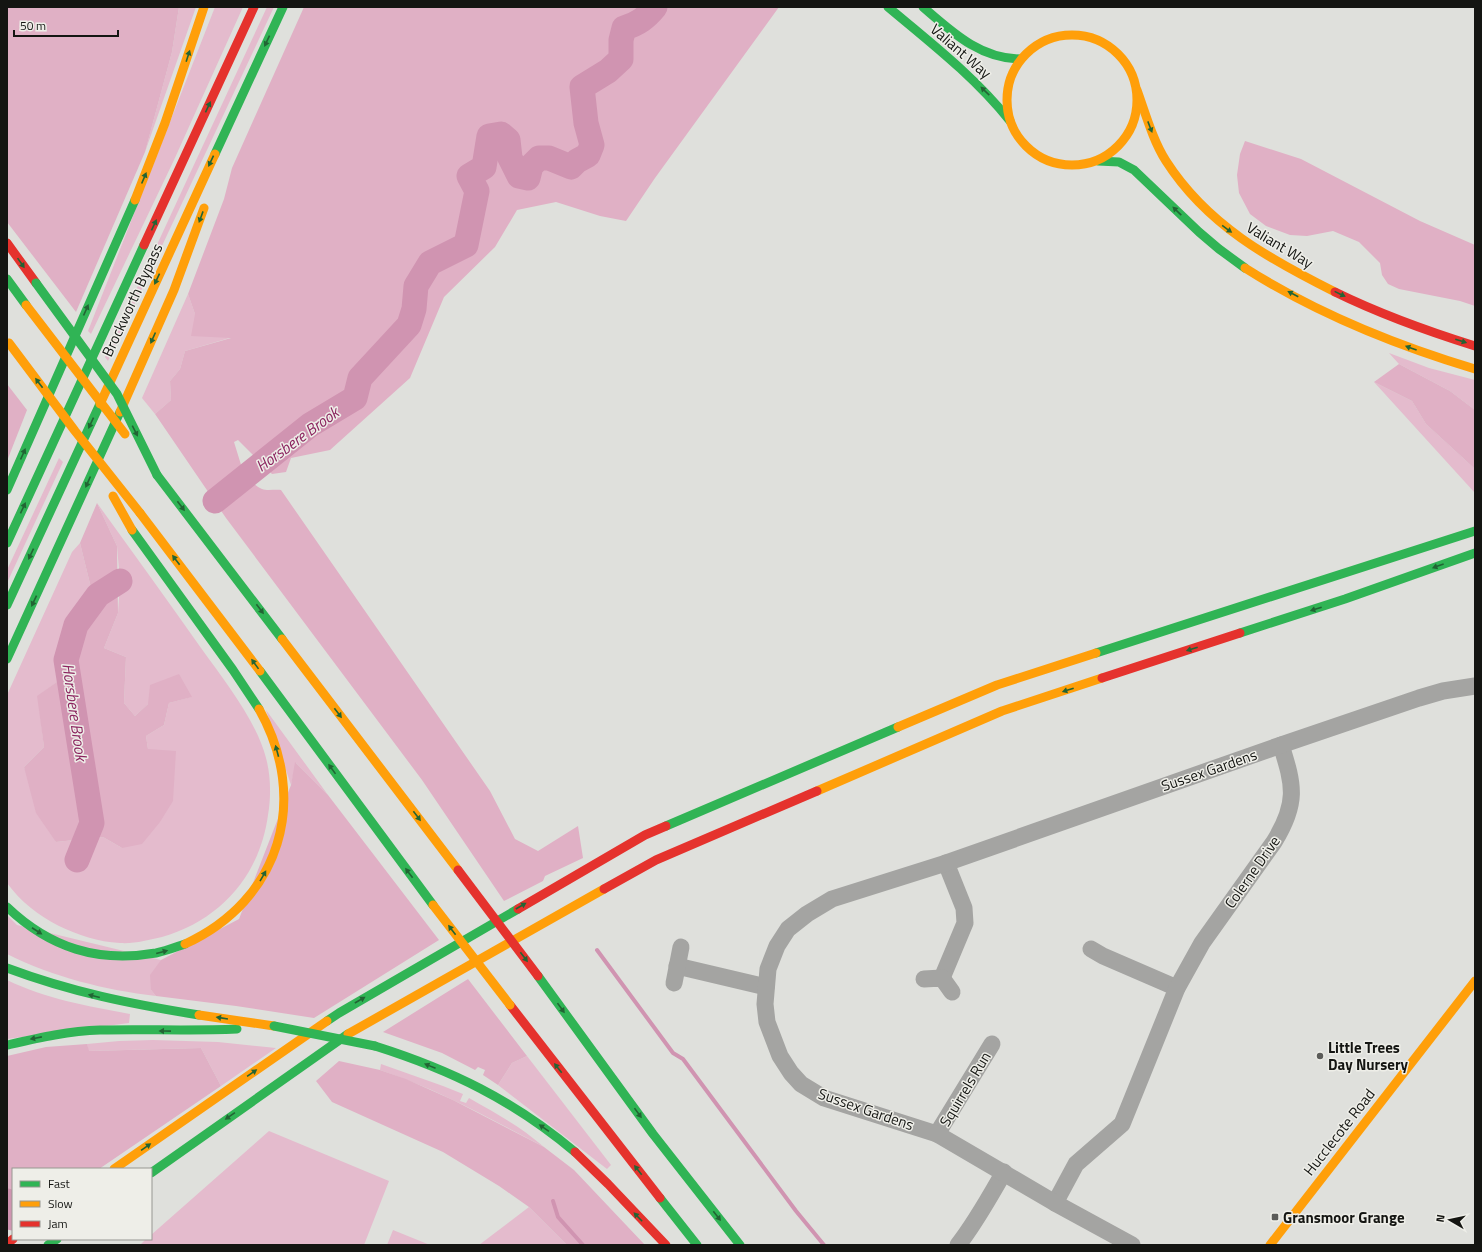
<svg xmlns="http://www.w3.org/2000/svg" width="1482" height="1252" font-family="'Titillium Web',sans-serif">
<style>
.green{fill:#e4bbcd}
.forest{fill:#e0b0c5}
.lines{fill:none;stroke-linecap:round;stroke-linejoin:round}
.stream{stroke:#d094b1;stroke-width:4}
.river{stroke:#d094b1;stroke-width:25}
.street{stroke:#a4a4a2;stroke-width:17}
.fast{stroke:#30b455;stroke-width:9}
.slow{stroke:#ff9f0a;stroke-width:9}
.jam{stroke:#e5322d;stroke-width:9}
.fast-bridge{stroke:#30b455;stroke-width:9}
.slow-bridge{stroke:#ff9f0a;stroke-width:9}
.jam-bridge{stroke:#e5322d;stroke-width:9}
.oneway{fill:#226434}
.poi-dot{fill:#5b5c59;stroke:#eeeee8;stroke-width:1.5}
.labels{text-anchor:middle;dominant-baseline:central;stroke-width:3;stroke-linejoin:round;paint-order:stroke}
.street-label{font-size:15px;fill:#141512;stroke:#eeeee8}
.poi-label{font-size:15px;font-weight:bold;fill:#141512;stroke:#eeeee8;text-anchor:start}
.water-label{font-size:16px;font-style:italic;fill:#8b245f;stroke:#eeeee8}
</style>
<rect width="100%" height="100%" fill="#dfe0dc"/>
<g class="green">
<polygon points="179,7 196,7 145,152 172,52"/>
<polygon points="215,7 243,7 174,160 91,334 88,331"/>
<polygon points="267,7 274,7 108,361 105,357"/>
<polygon points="188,294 195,314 233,337 185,351 180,369 170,381 171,400 155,414 142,398"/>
<polygon points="1389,353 1429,368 1475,380 1475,410 1450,391 1399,364"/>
<polygon points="1374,382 1412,401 1426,424 1475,469 1475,493"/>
<polygon points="59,458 63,462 7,583 7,570"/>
<path d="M97 503C132 551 167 600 201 648 224 680 256 720 266 758 271 776 271 798 268 815 260 875 221 920 162 937 149 940 134 944 120 943 98 942 78 935 59 926 39 916 20 901 7 883V695L72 552 80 543 91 588 70 615 60 650 61 679 38 696 44 747 24 767 56 842 103 837 122 848 148 749 146 736 164 725 169 703 191 697 148 704 135 716 124 703 126 657 104 648 118 613 120 581 117 546Z"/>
<polygon points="266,710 328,795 296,763 291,785"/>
<path d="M7 915 17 925 161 960 151 990 156 996C105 990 53 977 7 954Z"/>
<path d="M7 980C46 999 88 1006 130 1014L129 1023 7 1039Z"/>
<polygon points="153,1040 218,1042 276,1048 221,1086 201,1048 88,1051 87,1044 119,1041"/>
<polygon points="527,1056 611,1165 607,1169 498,1085 512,1063"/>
<path d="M381 1064 443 1086 463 1094 460 1101 466 1103 469 1098C497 1114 520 1126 544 1147 491 1119 437 1089 380 1070Z"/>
<polygon points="269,1131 389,1181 364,1245 140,1245 146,1239 151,1239 151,1235"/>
<polygon points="529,1207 567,1245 479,1245"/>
<polygon points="393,1230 430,1245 387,1245"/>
</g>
<g class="forest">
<polygon points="7,7 179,7 172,52 145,152 76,312 7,222"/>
<path d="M304 7H779L655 178 626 221 600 216 556 202 517 210 495 247 444 297 410 378 330 450 291 458 286 472 272 474 238 440 234 442 242 468 241 474 234 480 239 486C253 476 252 485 262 489 267 491 276 489 281 490L490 791 515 839 538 851 578 826 583 858 545 876 543 881 504 901 422 780 226 518 155 414 171 400 170 381 180 369 185 351 231 338 191 336 195 314 188 294 224 199 232 168Z"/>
<polygon points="1245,141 1301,159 1420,221 1475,245 1475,306 1460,301 1399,289 1388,284 1382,275 1380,263 1359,242 1333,231 1307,236 1290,235 1266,226 1250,214 1239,193 1237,175 1240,154"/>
<polygon points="1399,364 1450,391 1475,410 1475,469 1426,424 1412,401 1374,382"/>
<polygon points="7,384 27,410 7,461"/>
<polygon points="97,503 117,546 118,613 104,648 126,657 124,703 135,716 148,704 150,685 179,674 192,697 169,703 164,725 146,736 148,749 176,751 173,801 160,822 142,844 122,848 103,837 56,842 36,813 24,767 44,747 37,696 61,679 60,650 70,615 91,588 80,543"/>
<polygon points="295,762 328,795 439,940 314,1018 236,1006 156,996 151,990 150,975 161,960 239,919 291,785"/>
<polygon points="468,979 527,1056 512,1063 498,1085 483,1075 485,1070 478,1067 475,1070 442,1053 383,1032"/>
<polygon points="87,1044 89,1051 201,1048 221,1086 99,1169 13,1169 13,1227 7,1231 7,1056 46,1047"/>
<polygon points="339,1061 380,1070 406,1079 453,1100 544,1147 574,1170 645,1245 567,1245 529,1207 499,1186 443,1152 332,1102 316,1081"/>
</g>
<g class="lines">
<g class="stream">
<polyline points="597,950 673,1053 683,1059 796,1211 824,1245"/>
<polyline points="553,1201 558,1217 583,1245"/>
</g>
<g class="river">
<path d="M215 501 310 425 355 398 360 378 409 325 414 309 416 286 430 263 466 245 477 191 469 176 484 167 489 136 501 134 508 140 510 158 519 176 528 178 531 166 539 158H549L571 167 577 161 588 155 592 145 586 123 582 87 608 71 621 59V40L624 28C638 24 646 18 655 7"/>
<polyline points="77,860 92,823 66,660 76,625 98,595 120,581"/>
<polyline points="7,1201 13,1218"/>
</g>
<g class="street">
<polyline points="1091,949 1103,956 1177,988"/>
<polyline points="677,966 766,987"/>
<polyline points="942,978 965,923 964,908 946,863"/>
<polyline points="924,979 942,978 952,992"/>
<polyline points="674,983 681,947"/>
<polyline points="937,1134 992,1044"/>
<path d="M1055 1203 1076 1164 1122 1124 1177 988 1202 943 1274 842C1298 803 1294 786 1281 745"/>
<path d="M958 1245C976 1222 989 1198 1004 1172"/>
<polyline points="1132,1245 1055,1203 937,1134 824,1098 801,1084 791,1073 780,1056 767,1022 765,1004 768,969 777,946 788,929 807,914 832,899 946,863 1281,745 1419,698 1443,691 1475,686"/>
</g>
<g class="fast">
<path d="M888 7C931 43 975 77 1010 121"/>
<path d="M923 7C952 32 980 59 1021 59"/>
<polyline points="215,154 283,7"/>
<polyline points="1098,161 1119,162 1134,170 1199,232 1219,249 1245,268"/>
<polyline points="7,279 26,305"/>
<polyline points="157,475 282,639"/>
<polyline points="7,490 135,200"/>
<polyline points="132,530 233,670 259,709"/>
<polyline points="7,543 144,245"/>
<polyline points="7,605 100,404"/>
<polyline points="1240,633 1345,599 1475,553"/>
<polyline points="1096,653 1475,531"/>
<polyline points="7,659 120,412"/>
<polyline points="260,671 433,905"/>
<polyline points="666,826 898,727"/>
<path d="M7 907C50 948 98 963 156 953 166 951 176 947 185 944"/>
<path d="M7 968C71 992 131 1004 199 1015"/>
<polyline points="538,976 653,1134 740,1245"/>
<polyline points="327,1021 339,1013 518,909"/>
<path d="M7 1045C38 1038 68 1031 100 1030 146 1029 191 1031 237 1029"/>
<path d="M375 1046C451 1070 513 1100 575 1152"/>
<polyline points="151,1173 348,1034"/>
<polyline points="660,1198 697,1245"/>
<polyline points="48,1245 57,1239"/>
</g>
<g class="slow">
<circle cx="1072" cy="100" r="65"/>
<path d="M1137 90C1145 112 1153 141 1166 161 1207 225 1269 259 1335 292"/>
<polyline points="135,200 165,123 204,7"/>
<path d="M1245 268C1316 313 1395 345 1475 369"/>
<polyline points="100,404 215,154"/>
<polyline points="120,412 174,290 204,208"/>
<polyline points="140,513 260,671"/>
<polyline points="282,639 458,870"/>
<polyline points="898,727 997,685 1096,653"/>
<polyline points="817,791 1002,711 1102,678"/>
<path d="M185 944C281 900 310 799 259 709"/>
<polyline points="199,1015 274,1026"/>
<polyline points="348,1034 604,889"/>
<polyline points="114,1169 327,1021"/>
<polyline points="1270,1245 1475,981"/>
</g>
<g class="jam">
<polyline points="7,243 36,283"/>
<polyline points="144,245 254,7"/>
<path d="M1335 292C1380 314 1427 331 1475 346"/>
<polyline points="1102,678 1240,633"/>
<polyline points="604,889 656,860 817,791"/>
<polyline points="518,909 645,835 666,826"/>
<polyline points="510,1005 660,1198"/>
<polyline points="575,1152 608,1184 666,1245"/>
<polyline points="7,1244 13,1239"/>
</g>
<g class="fast-bridge">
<polyline points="36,283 117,394 157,475"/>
<polyline points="274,1026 375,1046"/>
</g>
<g class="slow-bridge">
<polyline points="26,305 125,434"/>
<polyline points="9,343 75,431 140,513"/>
<polyline points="113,496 132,530"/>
<polyline points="433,905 510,1005"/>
</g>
<polyline class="jam-bridge" points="458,870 538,976"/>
</g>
<defs><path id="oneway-solid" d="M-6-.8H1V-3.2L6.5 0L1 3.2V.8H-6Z"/></defs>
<g class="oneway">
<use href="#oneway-solid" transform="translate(267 41) rotate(115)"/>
<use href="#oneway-solid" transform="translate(188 56) rotate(-72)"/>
<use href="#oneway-solid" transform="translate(985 91) rotate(-136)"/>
<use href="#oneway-solid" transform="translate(208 107) rotate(-65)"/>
<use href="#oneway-solid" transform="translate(1150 127) rotate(69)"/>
<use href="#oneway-solid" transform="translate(211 161) rotate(115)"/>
<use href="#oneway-solid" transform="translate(144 178) rotate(-67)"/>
<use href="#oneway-solid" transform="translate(1177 211) rotate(-136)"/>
<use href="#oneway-solid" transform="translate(201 217) rotate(110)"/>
<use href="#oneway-solid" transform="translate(154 225) rotate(-65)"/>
<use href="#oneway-solid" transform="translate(1227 229) rotate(36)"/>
<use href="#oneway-solid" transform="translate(21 263) rotate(55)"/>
<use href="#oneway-solid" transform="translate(157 279) rotate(115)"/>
<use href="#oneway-solid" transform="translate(1293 294) rotate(-152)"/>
<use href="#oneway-solid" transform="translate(1340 294) rotate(26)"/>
<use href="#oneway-solid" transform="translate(86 310) rotate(-66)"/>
<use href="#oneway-solid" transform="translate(153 338) rotate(114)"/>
<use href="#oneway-solid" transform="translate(1461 341) rotate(17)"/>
<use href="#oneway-solid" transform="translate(1411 348) rotate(-160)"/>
<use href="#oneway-solid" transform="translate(39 383) rotate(-127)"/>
<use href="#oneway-solid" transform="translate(91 423) rotate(115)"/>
<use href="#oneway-solid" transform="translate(135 431) rotate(63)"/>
<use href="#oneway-solid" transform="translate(23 454) rotate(-66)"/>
<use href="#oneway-solid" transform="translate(88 482) rotate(114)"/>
<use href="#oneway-solid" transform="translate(181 506) rotate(53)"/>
<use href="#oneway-solid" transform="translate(23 508) rotate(-65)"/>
<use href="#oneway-solid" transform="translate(31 554) rotate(115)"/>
<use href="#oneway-solid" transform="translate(176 560) rotate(-127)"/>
<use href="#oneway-solid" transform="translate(1438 566) rotate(160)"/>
<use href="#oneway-solid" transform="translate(34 601) rotate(115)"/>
<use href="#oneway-solid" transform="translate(260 609) rotate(53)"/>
<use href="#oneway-solid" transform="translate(1316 609) rotate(162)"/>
<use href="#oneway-solid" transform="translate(1192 649) rotate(162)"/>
<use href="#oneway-solid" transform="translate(255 664) rotate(-126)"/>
<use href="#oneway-solid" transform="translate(1068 690) rotate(162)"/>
<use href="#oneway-solid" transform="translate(338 713) rotate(53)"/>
<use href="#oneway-solid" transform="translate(277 751) rotate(-105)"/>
<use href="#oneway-solid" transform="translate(332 769) rotate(-126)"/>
<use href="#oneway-solid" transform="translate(417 816) rotate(53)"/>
<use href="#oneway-solid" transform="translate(409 873) rotate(-127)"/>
<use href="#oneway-solid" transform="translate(263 876) rotate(-60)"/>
<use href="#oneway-solid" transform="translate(521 906) rotate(-30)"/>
<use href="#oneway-solid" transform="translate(452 930) rotate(-127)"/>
<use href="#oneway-solid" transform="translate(37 931) rotate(33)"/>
<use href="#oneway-solid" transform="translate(162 952) rotate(-15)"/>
<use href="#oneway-solid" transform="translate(524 957) rotate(53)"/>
<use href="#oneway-solid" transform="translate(94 996) rotate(-166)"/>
<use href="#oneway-solid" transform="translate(360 1000) rotate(-30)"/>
<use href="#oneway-solid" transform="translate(561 1008) rotate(54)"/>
<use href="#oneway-solid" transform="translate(222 1018) rotate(-171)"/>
<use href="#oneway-solid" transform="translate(165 1031) rotate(-179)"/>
<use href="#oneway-solid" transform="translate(36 1038) rotate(169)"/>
<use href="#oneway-solid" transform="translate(430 1066) rotate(-158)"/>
<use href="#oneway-solid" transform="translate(558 1068) rotate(-128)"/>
<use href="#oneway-solid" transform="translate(252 1073) rotate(-35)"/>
<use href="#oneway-solid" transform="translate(638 1113) rotate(54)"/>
<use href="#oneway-solid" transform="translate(230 1116) rotate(145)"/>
<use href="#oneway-solid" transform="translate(544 1128) rotate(-145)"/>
<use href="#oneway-solid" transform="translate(146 1147) rotate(-35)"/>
<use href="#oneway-solid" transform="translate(638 1170) rotate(-128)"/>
<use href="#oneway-solid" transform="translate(717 1216) rotate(52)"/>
<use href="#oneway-solid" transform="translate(638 1217) rotate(-134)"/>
</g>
<g class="poi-dot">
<circle cx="1320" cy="1056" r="4"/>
<rect x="1271" y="1213" width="8" height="8" rx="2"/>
</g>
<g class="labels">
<g class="street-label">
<text transform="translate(961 51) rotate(41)">Valiant Way</text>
<text transform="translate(1280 245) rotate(31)">Valiant Way</text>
<text transform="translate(132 300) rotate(-65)">Brockworth Bypass</text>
<text transform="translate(1209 770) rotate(-19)">Sussex Gardens</text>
<text transform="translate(1252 872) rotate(-55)">Colerne Drive</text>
<text transform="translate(965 1089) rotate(-59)">Squirrels Run</text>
<text transform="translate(866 1109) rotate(19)">Sussex Gardens</text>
<text transform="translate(1339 1132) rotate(-52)">Hucclecote Road</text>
</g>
<g class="poi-label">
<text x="1328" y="1047">Little Trees<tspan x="1328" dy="17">Day Nursery</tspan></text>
<text x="1283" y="1217">Gransmoor Grange</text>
</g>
<g class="water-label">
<text transform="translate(297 439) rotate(-36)">Horsbere Brook</text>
<text transform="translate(75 712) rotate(82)">Horsbere Brook</text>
</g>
</g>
<rect width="1482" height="1252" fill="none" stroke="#141512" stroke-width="16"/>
<rect x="12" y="1168" width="140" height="72" fill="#eeeee8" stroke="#979792"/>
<rect x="20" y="1181" width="20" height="6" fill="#30b455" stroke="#979792"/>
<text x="48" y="1188" font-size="12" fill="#141512">Fast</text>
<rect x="20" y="1201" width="20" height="6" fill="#ff9f0a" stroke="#979792"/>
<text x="48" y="1208" font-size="12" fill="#141512">Slow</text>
<rect x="20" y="1221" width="20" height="6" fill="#e5322d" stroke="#979792"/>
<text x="48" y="1228" font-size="12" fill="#141512">Jam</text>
<g transform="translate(1450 1220) rotate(279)" stroke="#eeeee8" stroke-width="3" paint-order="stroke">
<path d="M0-3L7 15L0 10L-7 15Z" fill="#141512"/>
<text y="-6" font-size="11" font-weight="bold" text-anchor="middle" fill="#141512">N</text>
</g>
<path d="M14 30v6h104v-6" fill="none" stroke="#141512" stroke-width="2"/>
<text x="20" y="30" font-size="12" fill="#141512" stroke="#eeeee8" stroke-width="3" paint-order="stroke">50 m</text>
</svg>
